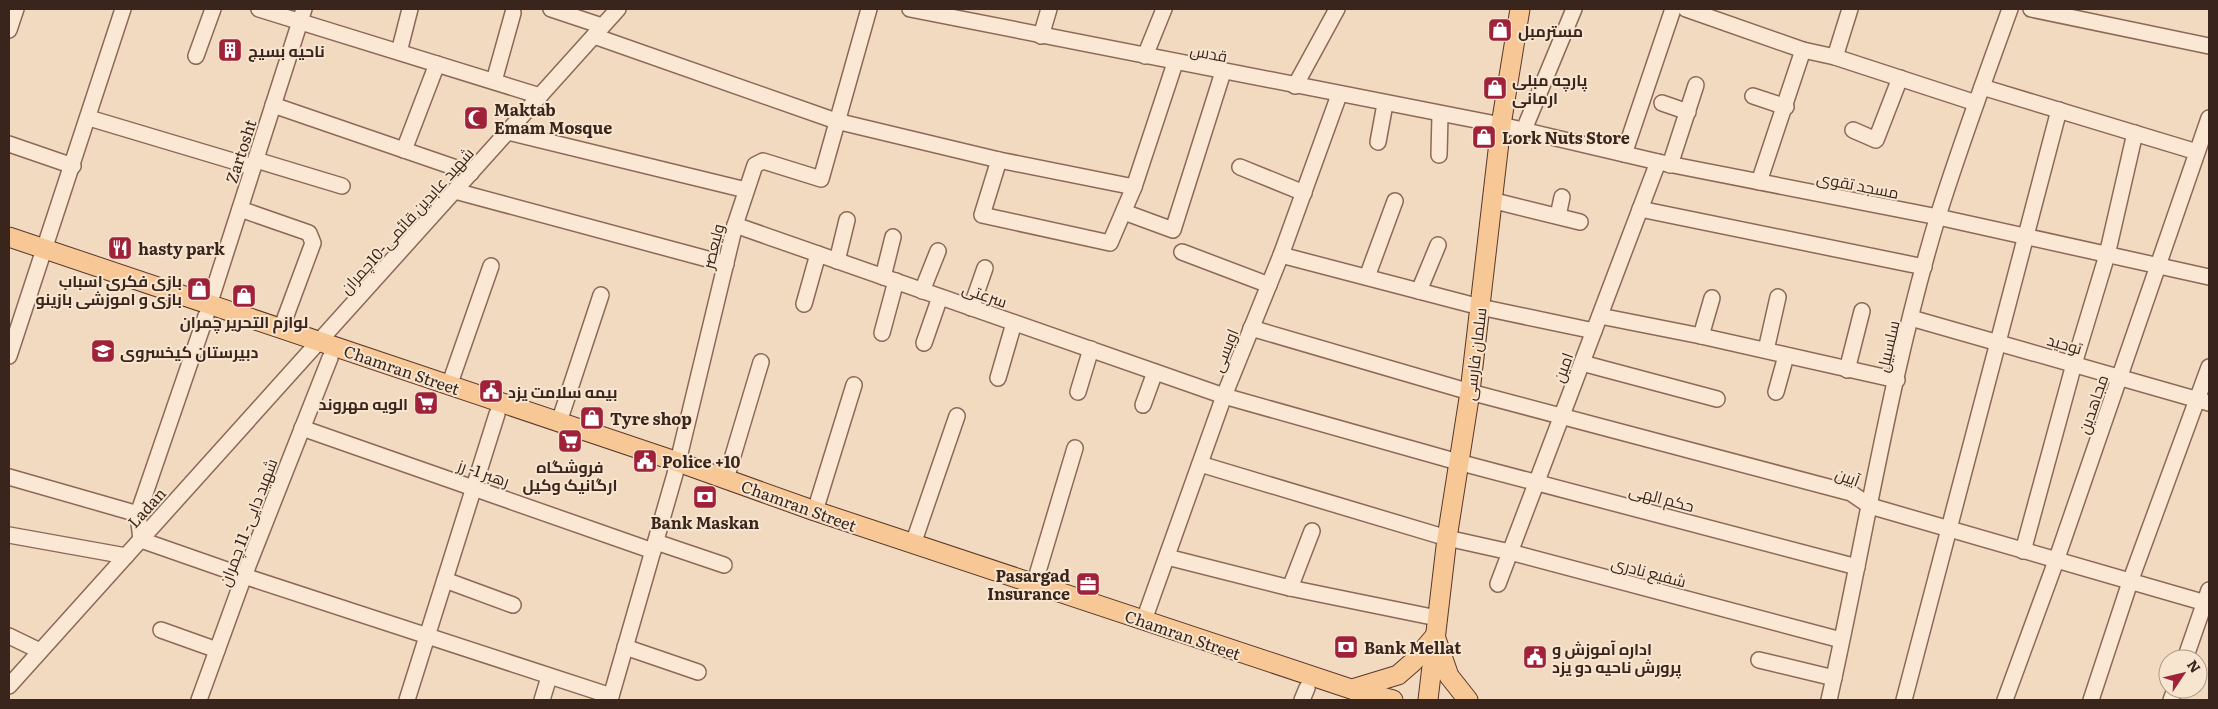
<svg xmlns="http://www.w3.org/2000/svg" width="2218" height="709" font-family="Literata,Cairo,serif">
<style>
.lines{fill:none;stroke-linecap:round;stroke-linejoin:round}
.minor-casing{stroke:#8c6957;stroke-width:18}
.major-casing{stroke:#59382b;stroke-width:21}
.minor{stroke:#fbe8d4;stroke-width:15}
.major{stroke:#f7c795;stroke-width:19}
.labels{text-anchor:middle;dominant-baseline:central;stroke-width:4;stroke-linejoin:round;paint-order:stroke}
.poi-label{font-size:16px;font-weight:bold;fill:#3a251c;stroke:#f8e5d0;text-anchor:start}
.street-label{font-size:16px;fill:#3a251c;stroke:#f8e5d0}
</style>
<rect width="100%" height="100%" fill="#f1dac0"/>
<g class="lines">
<defs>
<g id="minor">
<polyline points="259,9 540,96"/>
<polyline points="551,9 602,26"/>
<polyline points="910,9 1501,125 1658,162 1938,217 2209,277"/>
<polyline points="1686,9 1803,50 1835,57 1976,103"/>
<polyline points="2031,9 2209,46"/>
<polyline points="9,30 16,9"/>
<polyline points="594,36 836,121 999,160 1134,187"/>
<polyline points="1041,36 1049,9"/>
<polyline points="399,52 410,9"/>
<polyline points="196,56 213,9"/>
<polyline points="1145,56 1164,9"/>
<polyline points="1835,57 1850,9"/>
<polyline points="494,81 513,13"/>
<polyline points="1295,86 1337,9"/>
<polyline points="1982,87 2197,152"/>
<polyline points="1753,96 1786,107"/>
<polyline points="1662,103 1688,112"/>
<polyline points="273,105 471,173"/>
<polyline points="89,118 253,167"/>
<polyline points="1853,130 1876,140 1900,78"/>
<polyline points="508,132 746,190"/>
<polyline points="1523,132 1574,9"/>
<polyline points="1378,142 1385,104"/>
<polyline points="9,144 73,166"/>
<polyline points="404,150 437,64"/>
<polyline points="1624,154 1673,9"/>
<polyline points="1439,155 1440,115"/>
<polyline points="256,160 342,186"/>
<polyline points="999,160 982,215 1110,243 1134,187 1175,63"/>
<polyline points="1670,165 1696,85"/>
<polyline points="1240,167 1304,193"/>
<polyline points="1759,182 1803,50"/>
<polyline points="455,191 726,264"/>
<polyline points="1491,200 1580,222"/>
<polyline points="240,209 309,233 313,243 281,329"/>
<polyline points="1640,209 1924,267"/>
<polyline points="1124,212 1173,230 1223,72"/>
<polyline points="1558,216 1562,197"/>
<polyline points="735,225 1224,396 1458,462 1857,567"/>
<polyline points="1182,252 1269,285"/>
<polyline points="1281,255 1480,307 1594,331"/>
<polyline points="837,261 847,220"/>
<polyline points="883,277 893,237"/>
<polyline points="1367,277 1395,201"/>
<polyline points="922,291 938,251"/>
<polyline points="1419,291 1438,245"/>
<polyline points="804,304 818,254"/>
<polyline points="209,305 304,9"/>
<polyline points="971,308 985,268"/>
<polyline points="206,316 138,514 141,540 244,576 611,696"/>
<polyline points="1600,316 1701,336 1897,380"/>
<polyline points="1911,318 2209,403"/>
<polyline points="1251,328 1470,392 1851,493 1870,506 2209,604"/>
<polyline points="882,333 896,281"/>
<polyline points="1701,336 1712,298"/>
<polyline points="924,343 940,297"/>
<polyline points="1766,350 1778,297"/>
<polyline points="9,356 123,9"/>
<polyline points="1582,363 1717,399"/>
<polyline points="1847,370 1862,311"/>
<polyline points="998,378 1014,323"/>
<polyline points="449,386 491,266"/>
<polyline points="1078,392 1091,349"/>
<polyline points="1776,392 1786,356"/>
<polyline points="1143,405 1155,372"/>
<polyline points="559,422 601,295"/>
<polyline points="302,428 653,551"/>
<polyline points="1200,464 1447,538 1510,552 1841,640"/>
<polyline points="9,477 138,514"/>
<polyline points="726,479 761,362"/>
<polyline points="815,511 854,385"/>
<polyline points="9,535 126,556"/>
<polyline points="656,542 724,565"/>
<polyline points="913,544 957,416"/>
<polyline points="2023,551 2074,364 2107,255 2135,133"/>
<polyline points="1167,557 1290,588 1437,618"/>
<polyline points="445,580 513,605"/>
<polyline points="1498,584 1658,162"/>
<polyline points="1034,585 1075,448"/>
<polyline points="1290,588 1312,531"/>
<polyline points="1144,620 1224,396 1281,255 1339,95"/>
<polyline points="161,630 217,650"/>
<polyline points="9,636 40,651"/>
<polyline points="625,647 698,672"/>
<polyline points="2185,659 2209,590"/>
<polyline points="1759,660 1834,678"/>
<polyline points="9,686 618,9"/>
<polyline points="199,700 244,576 330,358"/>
<polyline points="407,700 497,414"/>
<polyline points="542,700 549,677"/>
<polyline points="610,700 675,474 735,225 755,165 763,161 821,179 869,9"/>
<polyline points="1302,700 1307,688"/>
<path d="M1829 700C1865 539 1890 374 1938 216 1960 146 1985 78 2010 9"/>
<polyline points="1904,700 2059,110"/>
<polyline points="2005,700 2056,561 2209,118"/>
<polyline points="2091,700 2130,582 2209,367"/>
<polyline points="2171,700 2175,689"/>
</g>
<g id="major">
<polyline points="9,237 678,462 815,511 1351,689 1393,700"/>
<polyline points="1352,689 1398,675 1413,662 1435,636 1449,676 1468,700"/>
<polyline points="1428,700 1447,538 1470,392 1501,125 1520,9"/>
</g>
</defs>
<use href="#minor" class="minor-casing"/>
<use href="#major" class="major-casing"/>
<use href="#minor" class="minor"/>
<use href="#major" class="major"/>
</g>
<defs>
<symbol id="shop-square" viewBox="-11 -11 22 22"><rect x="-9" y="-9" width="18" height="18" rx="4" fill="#9f223a" stroke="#f8e5d0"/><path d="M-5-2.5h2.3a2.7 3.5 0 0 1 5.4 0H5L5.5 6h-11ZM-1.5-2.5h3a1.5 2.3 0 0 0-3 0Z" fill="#fff"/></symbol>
<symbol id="building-square" viewBox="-11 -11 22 22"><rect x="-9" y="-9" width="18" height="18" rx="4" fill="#9f223a" stroke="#f8e5d0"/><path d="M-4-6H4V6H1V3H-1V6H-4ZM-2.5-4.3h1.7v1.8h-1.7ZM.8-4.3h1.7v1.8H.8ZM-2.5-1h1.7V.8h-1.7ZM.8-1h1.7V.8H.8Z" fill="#fff"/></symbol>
<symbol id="mosque-square" viewBox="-11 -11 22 22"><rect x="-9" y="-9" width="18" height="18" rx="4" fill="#9f223a" stroke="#f8e5d0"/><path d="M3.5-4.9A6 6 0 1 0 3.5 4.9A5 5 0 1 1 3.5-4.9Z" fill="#fff"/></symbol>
<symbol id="restaurant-square" viewBox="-11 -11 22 22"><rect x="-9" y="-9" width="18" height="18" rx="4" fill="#9f223a" stroke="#f8e5d0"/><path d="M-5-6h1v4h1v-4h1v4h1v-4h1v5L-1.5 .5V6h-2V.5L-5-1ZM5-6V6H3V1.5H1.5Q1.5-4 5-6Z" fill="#fff"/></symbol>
<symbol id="school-square" viewBox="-11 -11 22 22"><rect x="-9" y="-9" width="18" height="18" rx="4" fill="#9f223a" stroke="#f8e5d0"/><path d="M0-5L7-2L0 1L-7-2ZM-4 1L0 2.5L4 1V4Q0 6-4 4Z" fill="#fff"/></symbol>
<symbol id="civic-square" viewBox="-11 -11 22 22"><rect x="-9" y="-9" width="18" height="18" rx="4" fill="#9f223a" stroke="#f8e5d0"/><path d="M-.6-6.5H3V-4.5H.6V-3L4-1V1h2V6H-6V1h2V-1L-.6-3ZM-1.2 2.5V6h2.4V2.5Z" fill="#fff"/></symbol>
<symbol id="supermarket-square" viewBox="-11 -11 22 22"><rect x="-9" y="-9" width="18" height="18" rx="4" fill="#9f223a" stroke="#f8e5d0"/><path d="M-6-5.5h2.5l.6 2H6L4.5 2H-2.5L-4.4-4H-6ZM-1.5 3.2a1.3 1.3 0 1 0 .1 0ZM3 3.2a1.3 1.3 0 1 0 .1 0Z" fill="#fff"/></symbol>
<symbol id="bank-square" viewBox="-11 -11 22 22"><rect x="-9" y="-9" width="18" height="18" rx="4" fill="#9f223a" stroke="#f8e5d0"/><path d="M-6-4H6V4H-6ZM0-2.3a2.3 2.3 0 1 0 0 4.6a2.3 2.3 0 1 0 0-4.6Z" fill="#fff"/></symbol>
<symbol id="office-square" viewBox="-11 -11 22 22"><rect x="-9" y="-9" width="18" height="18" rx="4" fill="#9f223a" stroke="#f8e5d0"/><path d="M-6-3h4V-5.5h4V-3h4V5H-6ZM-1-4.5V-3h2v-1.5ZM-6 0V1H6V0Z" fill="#fff"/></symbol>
</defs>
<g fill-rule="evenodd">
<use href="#shop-square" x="1486" y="16" width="28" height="28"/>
<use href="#building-square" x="216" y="36" width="28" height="28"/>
<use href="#shop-square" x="1481" y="74" width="28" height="28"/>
<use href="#mosque-square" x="462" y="104" width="28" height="28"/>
<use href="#shop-square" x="1470" y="123" width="28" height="28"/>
<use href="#restaurant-square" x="106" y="234" width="28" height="28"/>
<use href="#shop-square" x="185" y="275" width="28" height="28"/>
<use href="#shop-square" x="230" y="282" width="28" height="28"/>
<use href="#school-square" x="89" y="337" width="28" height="28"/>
<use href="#civic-square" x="477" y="377" width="28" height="28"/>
<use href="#supermarket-square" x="412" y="389" width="28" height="28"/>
<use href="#shop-square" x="578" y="404" width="28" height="28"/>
<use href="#supermarket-square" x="556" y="427" width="28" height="28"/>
<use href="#civic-square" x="631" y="447" width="28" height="28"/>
<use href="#bank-square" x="691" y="483" width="28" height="28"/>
<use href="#office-square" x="1074" y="570" width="28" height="28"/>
<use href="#bank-square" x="1332" y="633" width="28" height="28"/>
<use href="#civic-square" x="1521" y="643" width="28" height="28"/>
</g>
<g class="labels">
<g class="poi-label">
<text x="1518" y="30">مسترمبل</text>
<text x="248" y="50">ناحیه بسیج</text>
<text x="1512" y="79">پارچه مبلی<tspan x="1512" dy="18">ارمانی</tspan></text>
<text x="494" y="109">Maktab<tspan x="494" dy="18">Emam Mosque</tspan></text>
<text x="1502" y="137">Lork Nuts Store</text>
<text x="138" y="248">hasty park</text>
<text x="182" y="280" text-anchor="end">بازی فکری اسباب<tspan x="182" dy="18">بازی و اموزشی بازینو</tspan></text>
<text x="244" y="321" text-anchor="middle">لوازم التحریر چمران</text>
<text x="120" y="351">دبیرستان کیخسروی</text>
<text x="508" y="391">بيمه سلامت يزد</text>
<text x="408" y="403" text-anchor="end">الویه مهروند</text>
<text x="610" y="418">Tyre shop</text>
<text x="662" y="461">Police +10</text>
<text x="570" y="466" text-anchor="middle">فروشگاه<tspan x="570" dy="18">ارگانیک وکیل</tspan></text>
<text x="705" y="522" text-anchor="middle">Bank Maskan</text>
<text x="1070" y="575" text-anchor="end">Pasargad<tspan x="1070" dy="18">Insurance</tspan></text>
<text x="1364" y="647">Bank Mellat</text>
<text x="1552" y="648">اداره آموزش و<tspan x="1552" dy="18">پرورش ناحیه دو یزد</tspan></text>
</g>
<g class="street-label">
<text transform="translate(1209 52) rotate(11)">قدس</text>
<text transform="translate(240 151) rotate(-72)">Zartosht</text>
<text transform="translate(1858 184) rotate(11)">مسجد تقوی</text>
<text transform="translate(406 220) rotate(-48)">شهید عابدین قائمی-10چمران</text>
<text transform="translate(712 246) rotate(-76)">ولیعصر</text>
<text transform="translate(985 294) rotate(19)">سرعتی</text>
<text transform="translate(2065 343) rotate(16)">توحید</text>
<text transform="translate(1887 346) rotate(-77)">سلسبیل</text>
<text transform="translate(1224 350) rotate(-68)">اویسی</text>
<text transform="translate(1474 354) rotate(-83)">سلمان فارسی</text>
<text transform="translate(1562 367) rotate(-70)">امین</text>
<text transform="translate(402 369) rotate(19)">Chamran Street</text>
<text transform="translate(2092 404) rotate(-71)">مجاهدین</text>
<text transform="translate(484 472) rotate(19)">رهبر 1- رز</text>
<text transform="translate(1848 476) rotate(21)">آیین</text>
<text transform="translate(1662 497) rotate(15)">حکم الهی</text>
<text transform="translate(799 505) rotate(20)">Chamran Street</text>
<text transform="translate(146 507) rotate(-48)">Ladan</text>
<text transform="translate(247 522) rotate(-69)">شهید دایی- 11 چمران</text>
<text transform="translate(1649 571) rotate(15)">شفیع نادری</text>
<text transform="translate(1183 634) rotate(19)">Chamran Street</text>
</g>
</g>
<rect width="2218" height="709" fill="none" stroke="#3a251c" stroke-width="20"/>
<g transform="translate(2183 674) rotate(55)"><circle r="24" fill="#f8e5d0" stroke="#ac9888"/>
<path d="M0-4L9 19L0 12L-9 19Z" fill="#9f223a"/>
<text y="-8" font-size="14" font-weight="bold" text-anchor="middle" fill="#3a251c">N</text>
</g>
</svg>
